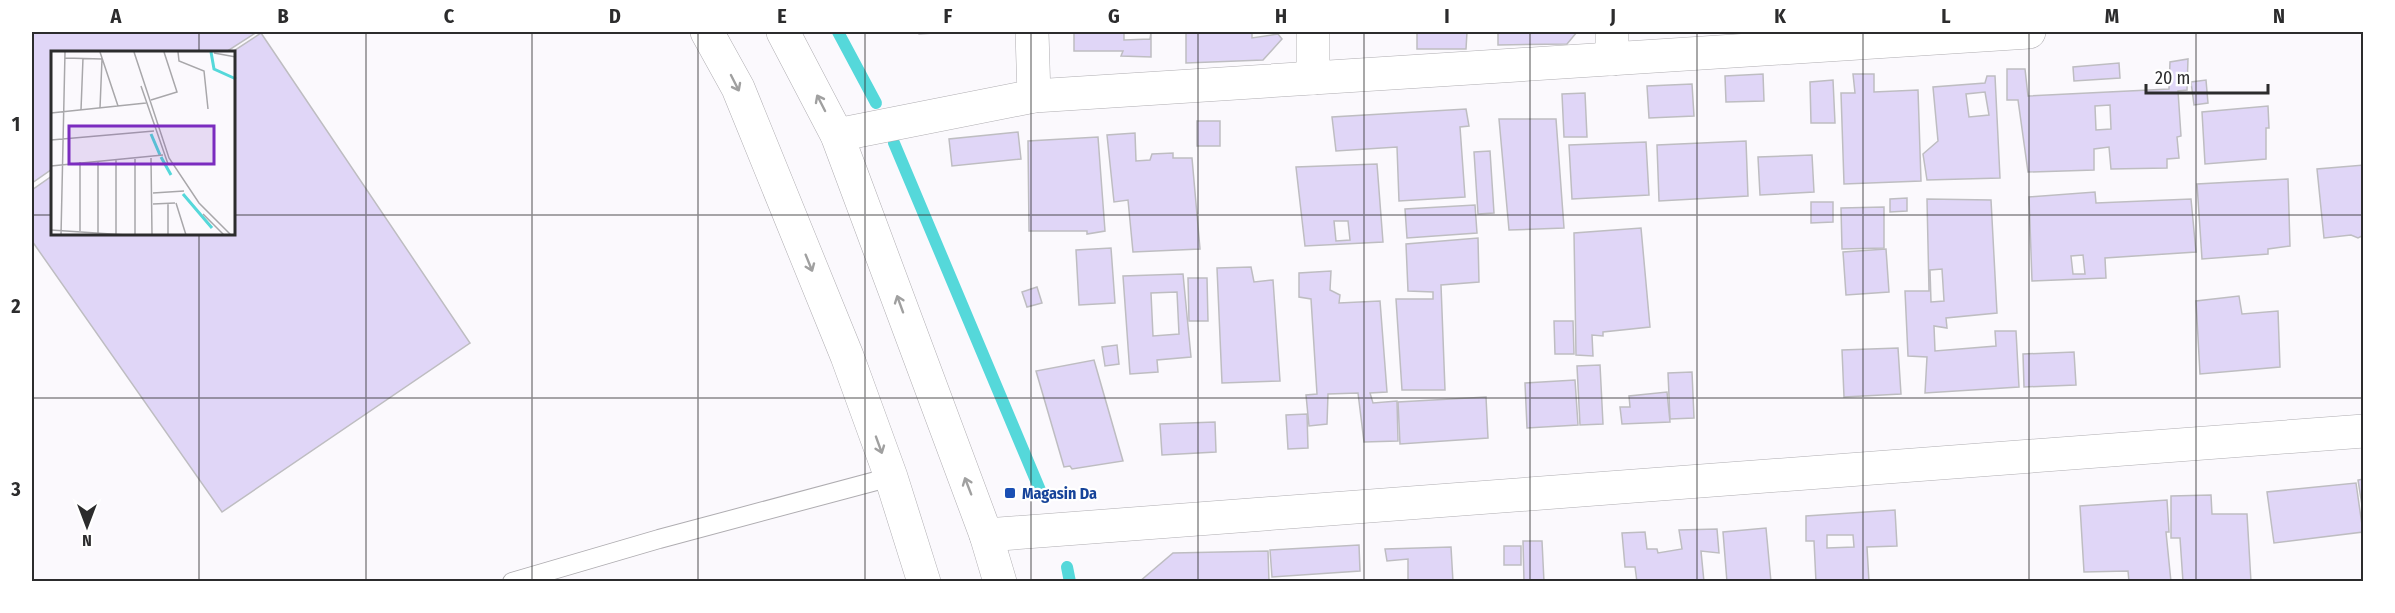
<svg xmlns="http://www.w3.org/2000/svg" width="2395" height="613" font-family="'Fira Sans Condensed',sans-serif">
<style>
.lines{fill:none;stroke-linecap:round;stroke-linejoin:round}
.stream{stroke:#55d8da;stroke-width:12}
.building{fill:#e0d6f7;stroke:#bebdc1;stroke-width:1.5;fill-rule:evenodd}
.service-casing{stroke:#afadb1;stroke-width:20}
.minor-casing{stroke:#afadb1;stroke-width:34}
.tertiary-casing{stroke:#afadb1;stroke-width:34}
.trunk-casing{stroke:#afadb1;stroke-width:34}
.service{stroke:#fff;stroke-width:18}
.minor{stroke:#fff;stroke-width:33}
.tertiary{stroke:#fff;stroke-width:33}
.trunk{stroke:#fff;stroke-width:33}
.oneway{stroke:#a0a0a0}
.grid{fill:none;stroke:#2c2c2d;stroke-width:1.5;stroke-opacity:0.55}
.transit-dot{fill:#1a4fb4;stroke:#fff;stroke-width:2}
.labels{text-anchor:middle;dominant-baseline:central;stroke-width:4.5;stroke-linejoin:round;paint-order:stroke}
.transit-label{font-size:16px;font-weight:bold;fill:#164399;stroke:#fff;text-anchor:start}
.inset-river{fill:none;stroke:#55d8da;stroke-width:3}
.inset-road{fill:none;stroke:#a8a7aa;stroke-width:1.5}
.view{fill:#7b2cbf;fill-opacity:0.15;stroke:#7b2cbf;stroke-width:3}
.inset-edge{fill:none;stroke:#2c2c2d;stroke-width:3}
.neatline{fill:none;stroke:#2c2c2d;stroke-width:2}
.grid-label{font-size:20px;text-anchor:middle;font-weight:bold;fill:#2c2c2d}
</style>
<rect width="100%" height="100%" fill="#fbf9fd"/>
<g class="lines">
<g class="stream">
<polyline points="838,32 876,103"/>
<polyline points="894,143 1040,490"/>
<polyline points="1067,567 1070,582"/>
</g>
</g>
<g class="building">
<polygon points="32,32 257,32 226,52 52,52 52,169 32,183"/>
<polygon points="918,32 950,32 919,34"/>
<polygon points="1074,32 1124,32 1124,40 1150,39 1151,32 1151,57 1121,56 1123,51 1074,51"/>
<polygon points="1186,32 1252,32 1252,38 1278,34 1282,39 1263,60 1186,63"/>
<polygon points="1417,32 1467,32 1466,49 1417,49"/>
<polygon points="1498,32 1577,32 1567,44 1498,45"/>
<polygon points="261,33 470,343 222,512 32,241 32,190 52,176 52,234 234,234 234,52 232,52"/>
<path d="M2188 59 2187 90 2178 91 2181 136 2177 137 2179 158 2167 159V168L2111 169 2109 147 2094 149V170L2028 172 2018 100H2007V69H2025L2028 96 2169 89 2170 62ZM2110 105 2111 129 2096 130 2095 106Z"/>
<polygon points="2119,63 2120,78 2074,81 2073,67"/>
<polygon points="1763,74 1764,101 1726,102 1725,76"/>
<polygon points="1853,74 1874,74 1874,92 1918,90 1921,181 1844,184 1841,93 1855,93"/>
<path d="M1987 76H1995L2000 178 1927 180 1923 154 1938 141 1933 87 1985 83ZM1985 92 1989 115 1969 117 1966 94Z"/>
<polygon points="1833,80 1835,123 1811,123 1810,82"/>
<polygon points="2206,80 2208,103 2194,105 2191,82"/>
<polygon points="1692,84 1694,116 1649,118 1647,86"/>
<polygon points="1585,93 1587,137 1564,137 1562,94"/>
<polygon points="2268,106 2269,128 2266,128 2266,159 2205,164 2202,112"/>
<polygon points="1466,109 1469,126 1460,127 1465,197 1399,201 1397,147 1336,151 1332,117"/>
<polygon points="1499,119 1556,119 1564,228 1509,230"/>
<rect x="1197" y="121" width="23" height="25"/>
<polygon points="1018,132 1021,159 952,166 949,139"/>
<polygon points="1135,133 1136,161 1150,160 1152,154 1173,153 1173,158 1192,158 1200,249 1133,252 1128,200 1114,202 1107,135"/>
<polygon points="1098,137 1105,231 1087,234 1087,231 1029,231 1028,141"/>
<polygon points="1746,141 1748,196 1659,201 1657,145"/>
<polygon points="1646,142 1649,195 1572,199 1569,145"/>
<polygon points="1490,151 1494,213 1478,214 1474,152"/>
<polygon points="1812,155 1814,192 1760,195 1758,157"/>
<path d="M1377 164 1383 242 1305 246 1296 167ZM1334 221H1348L1350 240 1336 241Z"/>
<polygon points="2364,165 2364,235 2358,238 2351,235 2324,238 2317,169"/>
<polygon points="2288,179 2290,246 2268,249 2268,254 2202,259 2197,184"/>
<path d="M2095 192 2096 203 2191 199 2196 252 2105 258 2106 278 2032 281 2029 197ZM2083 255 2085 274H2073L2071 256Z"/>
<polygon points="1907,198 1907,211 1890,212 1890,199"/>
<path d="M1927 199 1991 200 1997 313 1946 318 1947 328 1934 326 1935 351 1996 346 1995 331H2016L2019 387 1925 393 1927 357 1908 356 1905 291H1929ZM1942 269 1944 301 1931 302 1930 270Z"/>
<polygon points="1811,202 1833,202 1833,222 1811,223"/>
<polygon points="1475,205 1477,233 1407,238 1405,209"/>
<polygon points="1884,207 1884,248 1842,249 1841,208"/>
<polygon points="1641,228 1650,327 1603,332 1603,336 1592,335 1593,356 1576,355 1574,233"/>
<polygon points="1478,238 1479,282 1441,285 1445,390 1402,390 1396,299 1433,299 1433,292 1408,291 1406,244"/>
<polygon points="1111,248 1115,303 1079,305 1076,250"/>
<polygon points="1886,249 1889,292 1846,295 1843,252"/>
<polygon points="1251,267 1254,282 1273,280 1280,381 1222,383 1217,268"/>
<polygon points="1331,271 1330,290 1340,295 1339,303 1380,301 1387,392 1370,393 1373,403 1397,401 1398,441 1364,442 1358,393 1328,394 1327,424 1309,426 1306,395 1317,394 1311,299 1299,297 1299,273"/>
<path d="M1183 274 1191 357 1157 360 1158 372 1130 374 1123 276ZM1177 292 1179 334 1153 336 1151 293Z"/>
<polygon points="1188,278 1207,278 1208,321 1189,321"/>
<polygon points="1037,287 1042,303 1027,307 1022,292"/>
<polygon points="2239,296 2242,314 2278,311 2280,367 2200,374 2196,301"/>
<polygon points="1554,321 1573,321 1574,354 1555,354"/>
<polygon points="1117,345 1119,364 1105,366 1102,347"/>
<polygon points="1898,348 1901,394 1844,397 1842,350"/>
<polygon points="2074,352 2076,385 2024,387 2023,354"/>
<polygon points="1094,360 1123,461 1072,469 1070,466 1064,467 1036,371"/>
<polygon points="1600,365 1603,424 1580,425 1577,366"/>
<polygon points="1692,372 1694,418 1670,419 1668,373"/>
<polygon points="1575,380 1578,425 1527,428 1525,383"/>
<polygon points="1667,392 1670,422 1622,424 1620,407 1630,407 1629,396"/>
<polygon points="1486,397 1488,438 1400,444 1398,402"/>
<polygon points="1307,414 1308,448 1288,449 1286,415"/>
<polygon points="1215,422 1216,452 1162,455 1160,424"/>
<polygon points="2364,479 2364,518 2358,480"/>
<polygon points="2356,483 2363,532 2274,543 2267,492"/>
<polygon points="2211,495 2212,514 2247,514 2251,582 2183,582 2180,538 2171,538 2171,496"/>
<polygon points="2167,500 2169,532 2166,532 2171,582 2129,582 2128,571 2084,572 2080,506"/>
<path d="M1895 510 1897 546 1867 547 1869 582H1816L1814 541H1806V516ZM1827 535H1853L1854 547 1827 548Z"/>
<polygon points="1766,528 1771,582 1727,582 1723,532"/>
<polygon points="1717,529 1719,553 1701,551 1704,582 1637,582 1635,567 1625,567 1622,533 1645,532 1647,549 1657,549 1658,553 1682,549 1679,530"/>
<polygon points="1523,541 1542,541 1544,582 1524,582"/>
<polygon points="1359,545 1360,571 1272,577 1270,550"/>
<rect x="1504" y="546" width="17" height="19"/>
<polygon points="1451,547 1453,582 1408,582 1408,559 1387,561 1385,549"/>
<polygon points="1268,551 1269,582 1139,582 1173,553"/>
</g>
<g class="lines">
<defs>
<polyline id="service" points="512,582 659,539 891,477"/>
<g id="minor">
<polyline points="1032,32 1034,96"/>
<polyline points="1313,32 1313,78"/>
<polyline points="1612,59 1612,32"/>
<polyline points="837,135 1034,96 2029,32"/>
</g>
<polyline id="tertiary" points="986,535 2364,431"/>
<g id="trunk">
<polyline points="707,32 738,88 847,356 891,477 924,582"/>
<polyline points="783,32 837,135 986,535 1000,582"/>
</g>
</defs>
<use href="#service" class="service-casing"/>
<use href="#minor" class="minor-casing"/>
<use href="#tertiary" class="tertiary-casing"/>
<use href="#trunk" class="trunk-casing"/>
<use href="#service" class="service"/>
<use href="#minor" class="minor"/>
<use href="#tertiary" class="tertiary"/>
<use href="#trunk" class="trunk"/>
</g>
<defs><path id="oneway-shaft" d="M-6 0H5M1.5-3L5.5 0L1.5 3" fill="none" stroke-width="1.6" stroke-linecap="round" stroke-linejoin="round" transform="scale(1.5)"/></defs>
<g class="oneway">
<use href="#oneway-shaft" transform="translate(735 83) rotate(63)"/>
<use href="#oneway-shaft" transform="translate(821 103) rotate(-117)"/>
<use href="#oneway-shaft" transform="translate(809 263) rotate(68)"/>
<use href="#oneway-shaft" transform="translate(900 304) rotate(-110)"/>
<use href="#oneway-shaft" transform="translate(879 445) rotate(70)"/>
<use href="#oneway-shaft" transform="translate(968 486) rotate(-111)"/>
</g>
<path class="grid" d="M199 32V52M366 32V582M532 32V582M698 32V582M865 32V582M1031 32V582M1198 32V582M1364 32V582M1530 32V582M1697 32V582M1863 32V582M2029 32V582M2196 32V582M32 215H52M234 215H2364M199 234V582M32 398H2364"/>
<rect class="transit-dot" x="1004" y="487" width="12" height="12" rx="3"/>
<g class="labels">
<g class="transit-label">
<text x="1022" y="493">Magasin Da</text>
</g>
</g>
<g transform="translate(51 51)">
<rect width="184" height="184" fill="#fbf9fd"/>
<path class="inset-river" d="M160 1 163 18 185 28M100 83 109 104M110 106 120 124M132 143 161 177"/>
<path class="inset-road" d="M49 1 67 55M83 1 118 107 148 152 180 184M127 1 128 10 153 20 157 58M163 2 185 6M14 7 51 8 49 57M90 35 117 113M100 49 126 41 113 1M30 59 32 7M0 62 95 52M0 89 103 80M100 107 101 184M84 108V184M47 110V182M0 115 112 104M102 142 133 140M117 152V184M125 152 135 184M102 153 124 152M152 163 173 184M0 179 75 184M29 180V111M65 183V109M10 184 14 1"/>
<path class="view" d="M18 75H163V113H18Z"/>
<rect width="184" height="184" class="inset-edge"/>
</g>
<rect width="2395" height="613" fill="none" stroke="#ffffff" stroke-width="66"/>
<g transform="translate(87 526) rotate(180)" stroke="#ffffff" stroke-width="4.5" paint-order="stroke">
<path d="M0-4.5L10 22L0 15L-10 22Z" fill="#2c2c2d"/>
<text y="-9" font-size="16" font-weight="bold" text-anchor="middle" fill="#2c2c2d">N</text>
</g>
<path d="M2146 84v9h122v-9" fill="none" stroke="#2c2c2d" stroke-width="3"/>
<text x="2155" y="84" font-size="18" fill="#2c2c2d" stroke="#ffffff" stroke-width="4.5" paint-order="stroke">20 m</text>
<rect x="33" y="33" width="2329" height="547" class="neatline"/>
<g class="grid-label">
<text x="116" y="23">A</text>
<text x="283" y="23">B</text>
<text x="449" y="23">C</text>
<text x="615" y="23">D</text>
<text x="782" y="23">E</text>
<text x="948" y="23">F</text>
<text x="1114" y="23">G</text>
<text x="1281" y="23">H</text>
<text x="1447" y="23">I</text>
<text x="1613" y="23">J</text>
<text x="1780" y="23">K</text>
<text x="1946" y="23">L</text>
<text x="2112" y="23">M</text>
<text x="2279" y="23">N</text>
<text x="16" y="131">1</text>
<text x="16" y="313">2</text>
<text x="16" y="496">3</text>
</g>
</svg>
